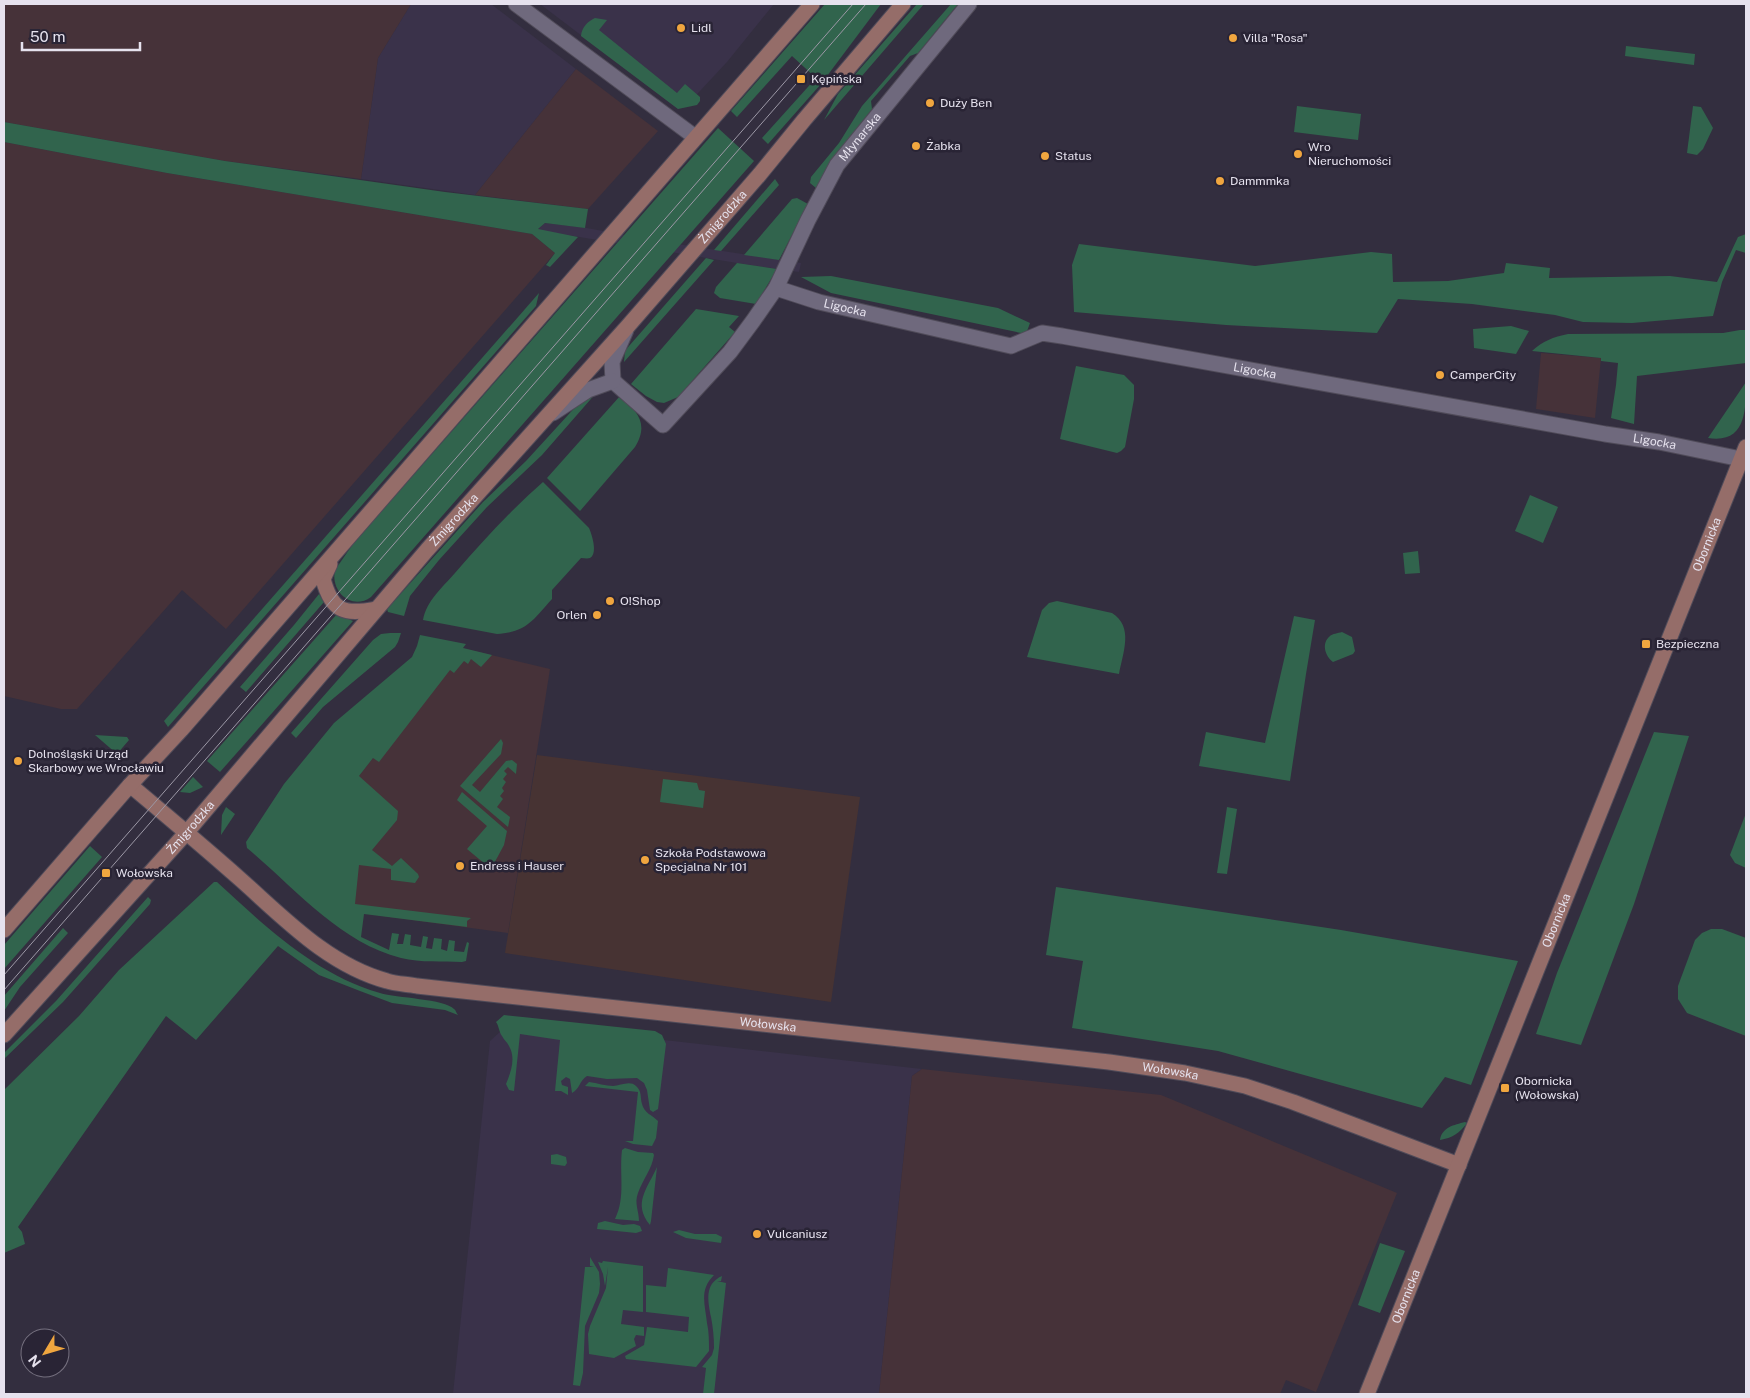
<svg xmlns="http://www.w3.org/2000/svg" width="1750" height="1398" font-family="'Public Sans',sans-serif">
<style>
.built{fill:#3a324a}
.industrial{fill:#463239}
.medical{fill:#473333}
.green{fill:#31644d}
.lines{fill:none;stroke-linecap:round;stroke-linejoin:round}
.street-casing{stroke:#504b59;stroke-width:17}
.secondary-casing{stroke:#504b59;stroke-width:17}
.street{stroke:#6f697d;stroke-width:15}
.secondary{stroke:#956d69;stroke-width:15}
.tram{stroke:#9c98a6;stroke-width:1}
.poi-dot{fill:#f0a63f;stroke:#292435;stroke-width:2}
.labels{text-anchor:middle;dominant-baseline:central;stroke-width:5;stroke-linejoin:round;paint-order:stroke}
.poi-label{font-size:12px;fill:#e6e2ee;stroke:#292435;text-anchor:start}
.street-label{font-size:12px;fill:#e6e2ee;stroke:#292435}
</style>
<rect width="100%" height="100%" fill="#332e3f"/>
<g class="built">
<polygon points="411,4 491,4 576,69 475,195 361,179 378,58"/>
<polygon points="540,4 774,4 727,62 686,106 678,109"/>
<polygon points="545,223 581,227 664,242 801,263 799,272 737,263 537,230"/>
<polygon points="501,1031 664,1040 922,1069 912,1076 879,1394 453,1394 490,1041"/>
</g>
<g class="industrial">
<polygon points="4,4 411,4 378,58 361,179 225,161 4,122"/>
<polygon points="576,69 658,131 588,209 475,195"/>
<polygon points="4,142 167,173 532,234 555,253 226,629 182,590 77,709 61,709 4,696"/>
<polygon points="1541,353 1601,358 1595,418 1536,409"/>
<polygon points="462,648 550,669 508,933 323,908 358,777 424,693"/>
<polygon points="922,1069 1161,1095 1397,1193 1316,1392 1286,1380 1280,1394 879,1394 912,1076"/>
</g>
<polygon class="medical" points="537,755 860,797 831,1002 505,953"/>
<g class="green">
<polygon points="825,4 881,4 821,84 768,144 762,138 816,78 792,56 737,117 731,111"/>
<polygon points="917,4 924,4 824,120 838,94"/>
<polygon points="951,4 958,4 918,53 910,56 871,101 872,109 841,148 816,188 810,183 811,177 839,143 862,106"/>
<path d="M595 18 607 20 599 30 677 93 685 84 700 97V101L697 105 678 109 581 36C582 27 587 22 595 18Z"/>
<polygon points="1626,46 1695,54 1694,65 1625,56"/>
<polygon points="1297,106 1361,114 1358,140 1294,132"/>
<polygon points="1693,106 1701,107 1713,128 1703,149 1697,155 1687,153"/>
<polygon points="4,122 225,161 445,192 588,209 585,228 545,223 538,229 578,237 550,267 546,265 555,253 532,234 167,173 4,142"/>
<path d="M718 128 754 161 371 597C352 611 330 592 335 570L353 544Z"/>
<polygon points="775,179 779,185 721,251 714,250"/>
<polygon points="797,198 808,204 779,260 744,255 792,199"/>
<polygon points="1746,234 1746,253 1736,250 1722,282 1713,316 1632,323 1583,322 1555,315 1472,304 1398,299 1377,333 1226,325 1074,312 1072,265 1079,244 1255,266 1371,252 1392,254 1393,282 1448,281 1504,273 1506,263 1550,268 1549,278 1670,276 1717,282 1738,237"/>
<polygon points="706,258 714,260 624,362 625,351 629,346"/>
<polygon points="737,263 777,269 756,304 720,298 714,293 716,287"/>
<polygon points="831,276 998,308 1030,323 1026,334 831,293 801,277"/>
<polygon points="539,293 536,306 168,727 164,721"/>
<polygon points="696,309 739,316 729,327 735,332 678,397 664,403 657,402 646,396 631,384"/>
<polygon points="1511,326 1529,331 1516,354 1474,348 1473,329"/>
<path d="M1740 330H1746V363L1637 376 1634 424 1611 418 1616 385 1618 363 1601 361V358L1532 351C1543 341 1553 337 1568 334L1723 333Z"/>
<polygon points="1076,366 1124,375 1134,385 1134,399 1125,447 1121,451 1117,453 1060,439"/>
<path d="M1746 382C1746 410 1746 444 1708 438Z"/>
<polygon points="597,392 542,455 487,507 439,560 410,596 404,616 388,612 387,609 483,502 526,461 579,403"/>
<path d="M620 396C638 412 649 424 635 447L580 511 547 478Z"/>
<path d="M543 482 589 528C592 535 598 553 590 558 587 559 584 558 581 558L552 590V599C533 620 527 632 497 634L423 620C427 600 442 588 455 573 483 541 511 510 543 482Z"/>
<polygon points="1530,495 1558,507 1543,543 1515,531"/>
<polygon points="1418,551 1420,573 1405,574 1403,553"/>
<polygon points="319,594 324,602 246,692 240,687 294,625"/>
<path d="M1057 601 1112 613C1134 627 1123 652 1119 674L1027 657 1042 610 1049 603Z"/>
<polygon points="337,614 353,621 220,772 207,761"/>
<polygon points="1294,616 1315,620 1306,674 1290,781 1199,766 1206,732 1265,743"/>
<path d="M1342 632 1352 637 1355 651 1353 654 1333 662C1325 656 1321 643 1330 636 1332 634 1338 633 1342 632Z"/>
<polygon points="390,633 401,633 398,642 395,647 323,707 296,738 291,733 373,640 381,634"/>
<path d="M420 635 466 644 463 648 492 655 481 667 471 659 468 664 464 661 454 673 450 670 379 762 373 758 359 776 398 811 397 820 372 850 392 866 401 858 418 874 419 877 415 883 391 880V869L359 865 355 904 471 918 467 921V927L364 914 361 937 389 950 392 933 399 934 397 944H403L405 934 411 935 410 945 421 947 423 936 428 937 426 948 432 949 434 938 442 939 441 949 447 951 449 940 455 941 454 951 464 952 467 942 469 943 466 961 462 962C443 961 421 963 401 958 339 942 295 888 247 848L246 842 248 839 284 784 334 723 412 657 417 646Z"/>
<polygon points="1654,732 1689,736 1634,904 1581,1045 1536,1034 1557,973"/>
<polygon points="95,735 127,737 129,740 117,754"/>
<polygon points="501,739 503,743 501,754 472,785 480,792 506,761 512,760 517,764 516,774 508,767 504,771 507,774 503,779 506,782 502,788 504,791 500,796 503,799 497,807 510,817 508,827 460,786"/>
<polygon points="193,777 203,787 190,793 180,792"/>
<polygon points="663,779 697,783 699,790 705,791 703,808 660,802"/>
<polygon points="462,792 507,831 504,845 491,869 467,849 487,826 457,800"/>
<polygon points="226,807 235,814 221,835 222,815"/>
<polygon points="1227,807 1237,809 1227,874 1217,873"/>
<polygon points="1746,813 1746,868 1735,863 1730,855"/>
<polygon points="90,846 102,857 4,969 4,945"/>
<path d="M214 882H217C266 927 315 974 380 993 396 998 445 999 454 1009 456 1010 456 1013 458 1015L445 1010 392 1003 360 991 319 975 278 946 196 1040 166 1016 18 1227 22 1232 25 1244 4 1253V1090L79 1016 119 970Z"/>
<polygon points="1056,887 1341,930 1518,961 1471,1085 1445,1077 1422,1108 1218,1051 1072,1028 1083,961 1046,955"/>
<polygon points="148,897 151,900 150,904 63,1002 4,1059 4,1053 56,1001"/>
<polygon points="63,928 68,933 20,987 4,1011 4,996"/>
<polygon points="1711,929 1722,929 1746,938 1746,1036 1687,1013 1678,999 1678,986 1695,940 1702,933"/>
<path d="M504 1015 655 1031 662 1035 666 1044 658 1109 653 1112 650 1110 647 1090 644 1083 637 1078 607 1079 587 1076C579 1081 580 1089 572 1093L570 1079 566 1077 561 1081 562 1085 568 1087V1095L561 1091H555L560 1040 520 1034 514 1091 509 1090 506 1084C511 1072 516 1058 509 1046 507 1042 504 1040 502 1036 499 1032 499 1026 496 1022Z"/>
<path d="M589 1082C597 1083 606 1086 613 1086 620 1086 630 1080 636 1086 642 1091 640 1097 642 1104 644 1113 652 1115 658 1121L656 1138 652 1146 633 1144 625 1141H633L638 1092 585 1086Z"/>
<path d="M1465 1122 1467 1123C1460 1133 1452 1138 1440 1140 1442 1127 1454 1125 1465 1122Z"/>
<path d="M625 1148 638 1152 653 1153 654 1155C652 1169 643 1179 638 1193 634 1203 639 1211 639 1221L615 1219C626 1197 619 1174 622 1150Z"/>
<polygon points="557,1154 566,1157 567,1163 565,1166 551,1164 551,1155"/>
<path d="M657 1167 651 1221 650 1225C632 1203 648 1188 657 1167Z"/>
<polygon points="605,1221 623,1225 634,1224 640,1226 642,1231 636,1233 597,1229 598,1223"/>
<polygon points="679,1230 695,1234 716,1234 722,1237 721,1243 686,1238 673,1232"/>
<polygon points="1380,1243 1405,1251 1380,1313 1358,1305"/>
<polygon points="590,1257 599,1272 600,1284 599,1293 585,1326 583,1373 580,1386 573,1385 585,1267 594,1267 590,1266"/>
<polygon points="603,1261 643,1266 643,1312 623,1310 621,1324 644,1327 644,1336 636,1335 634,1339 636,1346 614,1358 589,1354 588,1334 590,1326 606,1288 608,1267 605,1286 603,1274 598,1262 602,1263"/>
<path d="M668 1268 714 1275C699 1290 705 1304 707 1323 709 1332 709 1341 709 1351L696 1367 626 1359 625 1356 644 1345 647 1327 688 1332 689 1317 646 1312V1285L666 1287Z"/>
<path d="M722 1276 721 1281H717L726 1283 714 1394H703L706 1368 702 1367 712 1355 714 1348C714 1338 713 1327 711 1317 708 1301 704 1284 722 1276Z"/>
</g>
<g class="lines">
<defs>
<g id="street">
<polyline points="516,4 695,137"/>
<path id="s1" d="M776 288 819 302 1011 346 1042 333 1062 336 1605 434 1659 442 1741 459"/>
<path id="s2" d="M613 381 663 425 730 352 753 321 776 288 808 220 837 165 969 4"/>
<polyline points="613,381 612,362 626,330"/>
<polyline points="553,413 588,390 613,381"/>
</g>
<g id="secondary">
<path d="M330 564 323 579C332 612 344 615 376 609"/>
<path id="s3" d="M130 785C167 816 204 847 240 879 284 918 328 965 387 981 396 984 407 984 417 986L1109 1062 1185 1073 1245 1086 1293 1102 1459 1165"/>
<polyline points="4,930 130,785 181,730 812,4"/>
<path id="s4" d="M4 1035 187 832 427 550 628 326 760 174 804 120 903 4"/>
<path id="s5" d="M1367 1394 1746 447"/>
</g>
</defs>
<use href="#street" class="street-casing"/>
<use href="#secondary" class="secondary-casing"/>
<use href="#street" class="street"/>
<use href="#secondary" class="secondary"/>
<g class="tram">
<polyline points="4,975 853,4"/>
<polyline points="4,990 866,4"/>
</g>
</g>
<g class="poi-dot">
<circle cx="681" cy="28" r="5"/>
<circle cx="1233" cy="38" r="5"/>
<rect x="796" y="74" width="10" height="10" rx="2.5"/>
<circle cx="930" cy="103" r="5"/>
<circle cx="916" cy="146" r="5"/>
<circle cx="1298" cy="154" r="5"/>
<circle cx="1045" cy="156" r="5"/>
<circle cx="1220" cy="181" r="5"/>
<circle cx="1440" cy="375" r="5"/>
<circle cx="610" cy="601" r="5"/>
<circle cx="597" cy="615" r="5"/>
<rect x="1641" y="639" width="10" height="10" rx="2.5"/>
<circle cx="18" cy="761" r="5"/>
<circle cx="645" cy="860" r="5"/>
<circle cx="460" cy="866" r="5"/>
<rect x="101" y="868" width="10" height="10" rx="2.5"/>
<rect x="1500" y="1083" width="10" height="10" rx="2.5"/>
<circle cx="757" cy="1234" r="5"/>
</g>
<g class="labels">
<g class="poi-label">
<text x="691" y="28">Lidl</text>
<text x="1243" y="38">Villa "Rosa"</text>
<text x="811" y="79">Kępińska</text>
<text x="940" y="103">Duży Ben</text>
<text x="926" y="146">Żabka</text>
<text x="1308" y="147">Wro<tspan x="1308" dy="14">Nieruchomości</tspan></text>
<text x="1055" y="156">Status</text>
<text x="1230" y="181">Dammmka</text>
<text x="1450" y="375">CamperCity</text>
<text x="620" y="601">O!Shop</text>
<text x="587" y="615" text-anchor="end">Orlen</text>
<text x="1656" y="644">Bezpieczna</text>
<text x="28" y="754">Dolnośląski Urząd<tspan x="28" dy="14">Skarbowy we Wrocławiu</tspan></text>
<text x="655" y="853">Szkoła Podstawowa<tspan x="655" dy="14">Specjalna Nr 101</tspan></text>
<text x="470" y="866">Endress i Hauser</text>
<text x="116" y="873">Wołowska</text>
<text x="1515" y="1081">Obornicka<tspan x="1515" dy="14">(Wołowska)</tspan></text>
<text x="767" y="1234">Vulcaniusz</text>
</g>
<g class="street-label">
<text stroke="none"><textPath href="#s2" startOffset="418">Młynarska</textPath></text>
<text stroke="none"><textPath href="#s4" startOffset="1089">Żmigrodzka</textPath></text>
<text stroke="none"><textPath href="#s1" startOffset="72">Ligocka</textPath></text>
<text stroke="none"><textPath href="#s1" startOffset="492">Ligocka</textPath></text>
<text stroke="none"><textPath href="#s1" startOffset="898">Ligocka</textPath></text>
<text stroke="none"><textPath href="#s4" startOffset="684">Żmigrodzka</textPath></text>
<text stroke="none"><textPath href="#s5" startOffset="915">Obornicka</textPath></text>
<text stroke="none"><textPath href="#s4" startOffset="279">Żmigrodzka</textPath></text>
<text stroke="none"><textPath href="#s5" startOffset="510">Obornicka</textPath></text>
<text stroke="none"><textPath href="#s3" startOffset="709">Wołowska</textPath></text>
<text stroke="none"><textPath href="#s3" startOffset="1114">Wołowska</textPath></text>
<text stroke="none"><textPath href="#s5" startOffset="105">Obornicka</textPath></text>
</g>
</g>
<rect width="1750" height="1398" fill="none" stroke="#e6e2ee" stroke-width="10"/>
<g transform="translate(45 1353) rotate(232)"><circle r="24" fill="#292435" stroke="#75707f"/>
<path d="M0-4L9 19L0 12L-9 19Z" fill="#f0a63f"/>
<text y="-8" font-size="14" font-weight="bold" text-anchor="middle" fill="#e6e2ee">N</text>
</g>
<path d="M22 42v8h118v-8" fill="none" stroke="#e6e2ee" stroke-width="2.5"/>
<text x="30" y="42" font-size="15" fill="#e6e2ee" stroke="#292435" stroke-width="4" paint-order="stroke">50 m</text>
</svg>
